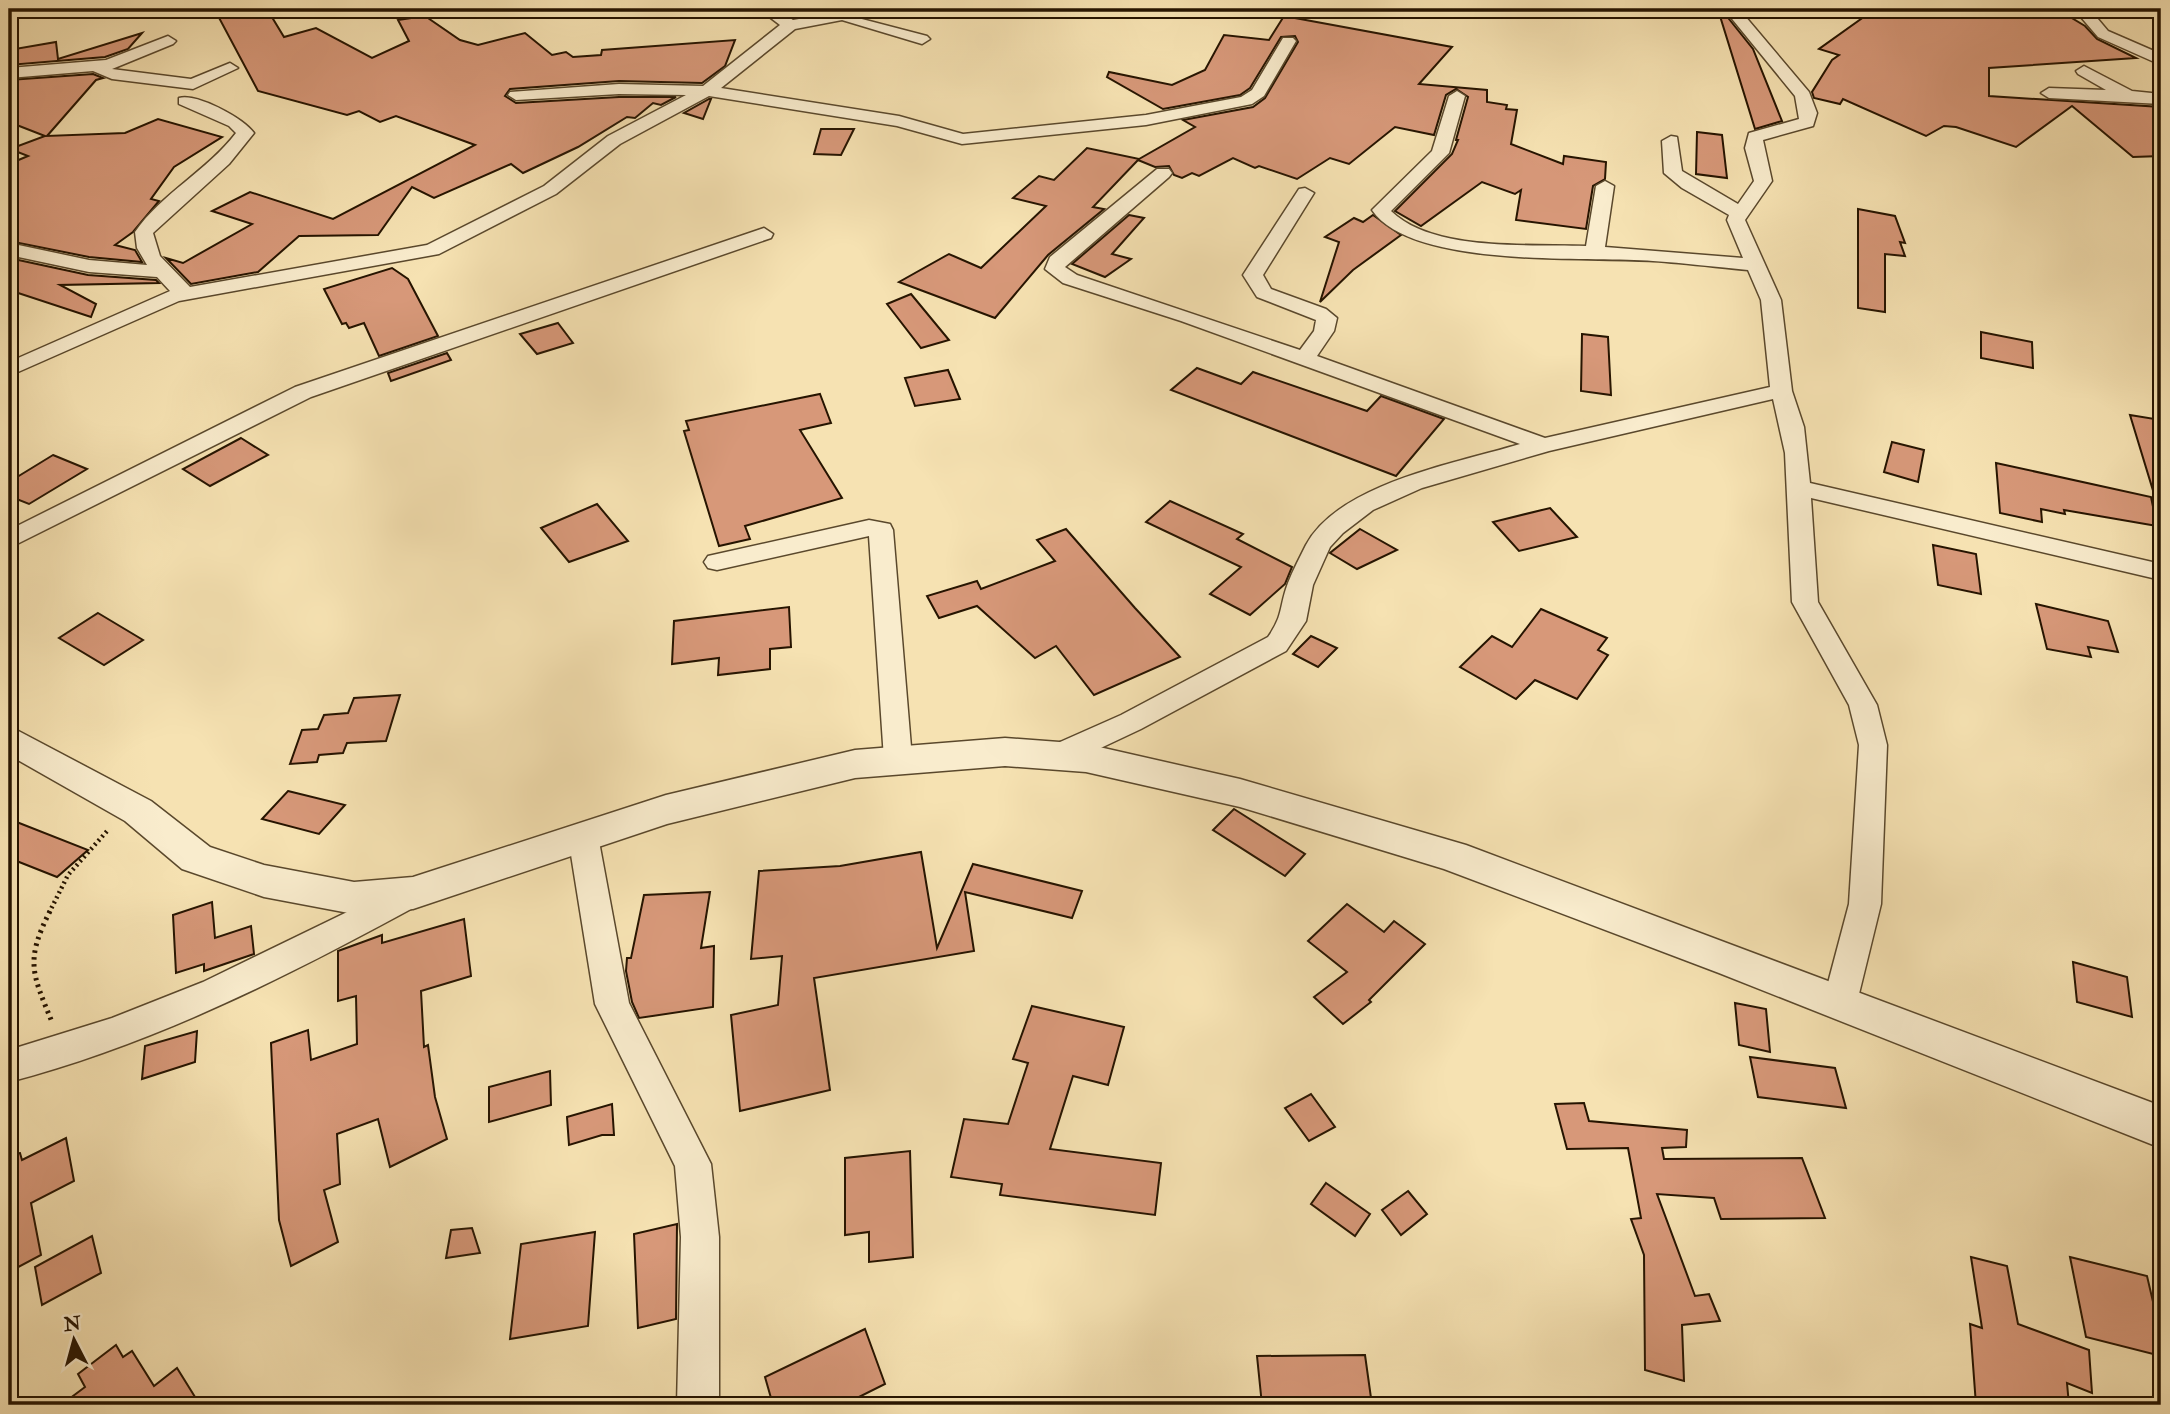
<svg xmlns="http://www.w3.org/2000/svg" width="2170" height="1414" font-family="'IM FELL Double Pica',serif">
<style>
.building{fill:#d79879;stroke:#261400;stroke-width:2}
.lines{fill:none;stroke-linecap:round;stroke-linejoin:round}
.minor-casing{stroke:#5a482c;stroke-width:3}
.tertiary-casing{stroke:#5a482c;stroke-width:3}
.path-far1{stroke:#261400;stroke-width:4.5;stroke-dasharray:2 3.5;stroke-linecap:butt}
.path{stroke:#261400;stroke-width:5;stroke-dasharray:2.5 4.5;stroke-linecap:butt}
.minor{fill:#f9eccd;fill-rule:evenodd}
.tertiary{fill:#f9eccd;fill-rule:evenodd}
</style>
<rect width="100%" height="100%" fill="#f6e2b2"/>
<filter id="stains"><feTurbulence type="fractalNoise" baseFrequency=".00286" numOctaves="4"/><feColorMatrix values="0 0 0 0 .2 0 0 0 0 .09 0 0 0 0 .02 0 0 0 .5 -.17"/></filter>
<radialGradient id="worn" r=".72"><stop offset=".6" stop-color="#630" stop-opacity="0"/><stop offset="1" stop-color="#630" stop-opacity=".3"/></radialGradient>
<g class="building">
<polygon points="224,9 267,9 284,37 316,28 372,58 409,41 398,20 425,16 460,40 478,45 525,33 552,55 566,52 573,57 601,55 602,50 735,40 725,66 702,83 619,81 510,89 505,96 516,103 619,97 676,97 661,105 653,103 635,118 627,117 578,147 523,173 511,164 434,198 412,187 378,235 299,236 258,272 191,284 166,258 183,263 252,224 212,211 250,192 333,219 475,145 396,116 380,122 359,111 347,115 258,91 217,14 226,12"/>
<polygon points="1875,9 1893,9 1925,17 1926,9 2043,9 2027,18 2070,17 2085,26 2097,39 2136,58 1989,68 1989,96 2161,107 2161,156 2133,157 2072,106 2016,147 1956,127 1944,126 1926,136 1843,99 1840,104 1814,98 1812,92 1832,60 1839,55 1819,49"/>
<polygon points="1725,14 1753,49 1782,121 1755,129 1720,16"/>
<polygon points="1284,16 1452,47 1419,84 1487,90 1487,102 1507,105 1506,109 1517,110 1511,144 1563,164 1564,156 1606,162 1605,179 1593,186 1586,229 1516,220 1521,190 1515,194 1482,182 1421,226 1395,211 1452,154 1458,140 1456,140 1468,97 1456,89 1446,95 1434,135 1395,127 1349,164 1330,158 1297,179 1259,166 1255,168 1233,158 1199,176 1192,173 1182,178 1174,175 1169,166 1155,167 1138,160 1093,207 1104,209 1048,255 995,318 899,282 949,254 981,268 1046,206 1013,198 1039,176 1054,180 1087,148 1139,159 1195,127 1183,120 1253,107 1265,98 1298,42 1295,36 1281,37 1250,88 1240,95 1163,109 1107,77 1109,72 1172,85 1205,70 1224,35 1269,40"/>
<polygon points="142,33 128,49 105,57 9,65 9,50 56,42 58,59"/>
<polygon points="93,74 103,78 96,80 47,136 125,133 158,119 222,137 174,167 151,199 159,201 133,232 115,245 135,250 142,262 89,257 9,241 9,164 28,156 10,149 45,136 9,122 9,80"/>
<polygon points="711,99 703,119 684,113 709,99"/>
<polygon points="821,129 854,129 841,155 814,154"/>
<polygon points="1697,132 1722,135 1727,178 1696,174"/>
<polygon points="1858,209 1895,216 1905,243 1900,242 1905,256 1885,254 1885,312 1858,308"/>
<polygon points="1129,215 1144,218 1112,254 1131,259 1105,277 1072,264"/>
<polygon points="1373,215 1401,235 1353,270 1320,302 1339,242 1325,237 1354,218 1363,222"/>
<polygon points="9,258 88,275 156,280 159,283 60,285 96,304 91,317 9,290"/>
<polygon points="392,268 408,279 438,336 379,356 364,323 349,328 346,323 342,324 324,289"/>
<polygon points="911,294 949,340 921,348 887,304"/>
<polygon points="558,323 573,343 537,354 520,334"/>
<polygon points="1981,332 2032,342 2033,368 1981,358"/>
<polygon points="1582,334 1608,337 1611,395 1581,391"/>
<polygon points="447,353 451,360 391,381 388,373"/>
<polygon points="1197,368 1241,384 1253,372 1367,411 1381,396 1444,419 1396,476 1171,390"/>
<polygon points="948,370 960,399 915,406 905,378"/>
<polygon points="820,394 831,423 800,430 842,498 745,526 750,539 719,546 684,431 689,430 686,421"/>
<polygon points="2130,415 2161,420 2161,496 2155,497"/>
<polygon points="241,438 268,455 210,486 183,469"/>
<polygon points="1892,442 1924,450 1918,482 1884,472"/>
<polygon points="53,455 87,469 29,504 9,496 9,482"/>
<polygon points="1996,463 2151,497 2157,526 2064,510 2065,514 2041,509 2042,522 2000,513"/>
<polygon points="1170,501 1243,534 1237,539 1292,567 1285,584 1250,615 1210,594 1241,567 1146,522"/>
<polygon points="597,504 628,541 569,562 541,528"/>
<polygon points="1550,508 1577,537 1519,551 1493,522"/>
<polygon points="1066,529 1135,608 1180,657 1094,695 1056,646 1035,658 977,606 939,618 927,596 977,581 981,589 1055,561 1037,540"/>
<polygon points="1360,529 1397,550 1357,569 1330,553"/>
<polygon points="1933,545 1976,554 1981,594 1938,585"/>
<polygon points="2036,604 2108,621 2118,652 2088,647 2091,657 2047,649"/>
<polygon points="789,607 791,647 770,649 770,669 718,675 719,658 672,664 674,621"/>
<polygon points="1541,609 1607,638 1598,650 1608,655 1577,699 1535,680 1516,699 1460,667 1492,636 1512,647"/>
<polygon points="98,613 143,640 104,665 59,638"/>
<polygon points="1311,636 1337,648 1318,667 1293,654"/>
<polygon points="400,695 386,741 347,743 343,753 319,755 317,762 290,764 302,730 318,729 324,715 348,713 354,698"/>
<polygon points="288,791 345,805 319,834 262,819"/>
<polygon points="1234,809 1305,854 1285,876 1213,830"/>
<polygon points="9,819 88,850 57,877 9,858"/>
<polygon points="921,852 937,948 973,864 1082,891 1072,918 965,892 974,951 814,978 830,1090 740,1111 731,1015 778,1005 782,956 751,959 759,871 840,866"/>
<polygon points="710,892 701,948 714,946 713,1007 639,1018 632,1002 626,971 627,958 631,958 644,895"/>
<polygon points="212,902 215,938 251,926 254,954 204,971 204,964 176,973 173,915"/>
<polygon points="1347,904 1384,932 1394,921 1425,944 1369,1000 1371,1002 1343,1024 1314,997 1347,972 1308,941"/>
<polygon points="464,919 471,976 421,991 424,1047 428,1045 435,1097 447,1139 390,1167 378,1119 337,1134 340,1184 324,1190 338,1242 291,1266 279,1220 271,1043 308,1030 311,1060 357,1044 356,996 338,1001 338,951 382,935 382,943"/>
<polygon points="2073,962 2127,977 2132,1017 2077,1002"/>
<polygon points="1735,1003 1766,1009 1770,1052 1739,1045"/>
<polygon points="1032,1006 1124,1027 1108,1085 1073,1076 1050,1149 1161,1163 1155,1215 1000,1195 1002,1184 951,1177 964,1119 1008,1124 1028,1063 1013,1059"/>
<polygon points="197,1031 195,1062 142,1079 145,1046"/>
<polygon points="1750,1057 1835,1068 1846,1108 1758,1097"/>
<polygon points="550,1071 551,1105 489,1122 489,1087"/>
<polygon points="1311,1094 1335,1127 1309,1141 1285,1108"/>
<polygon points="1584,1103 1589,1121 1687,1130 1686,1147 1662,1148 1664,1159 1802,1158 1825,1218 1721,1219 1714,1198 1657,1194 1695,1296 1709,1294 1720,1321 1682,1325 1684,1381 1645,1370 1644,1255 1631,1219 1641,1218 1628,1148 1567,1149 1555,1104"/>
<polygon points="612,1104 614,1135 602,1135 569,1145 567,1117"/>
<polygon points="66,1138 74,1181 31,1203 41,1255 9,1272 9,1154 20,1153 22,1160"/>
<polygon points="910,1151 913,1257 869,1262 869,1232 845,1235 845,1158"/>
<polygon points="1326,1183 1370,1214 1355,1236 1311,1204"/>
<polygon points="1408,1191 1427,1214 1401,1235 1382,1210"/>
<polygon points="677,1224 676,1319 638,1328 634,1234"/>
<polygon points="472,1228 480,1253 446,1258 451,1230"/>
<polygon points="595,1232 588,1326 510,1339 521,1244"/>
<polygon points="92,1236 101,1273 42,1305 35,1267"/>
<polygon points="1971,1257 2007,1266 2018,1324 2089,1350 2092,1393 2067,1383 2069,1405 1976,1405 1970,1324 1982,1328"/>
<polygon points="2070,1257 2147,1276 2161,1336 2161,1356 2086,1337"/>
<polygon points="865,1329 885,1384 843,1405 773,1405 765,1377"/>
<polygon points="116,1345 123,1357 132,1351 154,1386 177,1368 200,1405 61,1405 85,1387 78,1374"/>
<polygon points="1365,1355 1372,1405 1262,1405 1257,1356"/>
</g>
<g class="lines">
<defs>
<g id="minor">
<path d="M759 9H776L793 20 858 9H889L887 12 858 18 927 36 930 39 922 44 842 20 795 29 721 88 899 116 963 134 1146 115 1241 97 1252 90 1283 38H1293L1296 41 1264 96 1252 104 1146 125 962 144 897 126 709 96 620 144 556 194 439 254 179 301 9 376V362L170 291 157 277 89 272 9 255V243L89 260 147 265 137 248 135 232C162 193 207 171 236 133L229 126 179 104V98C197 93 243 118 254 133L229 164 153 233 160 256 190 287 427 245 544 186 608 136 686 95 619 94 516 100 508 95 510 92 619 84 703 86 780 25Z"/>
<path d="M1724 9H1739L1809 92 1817 113 1813 126 1763 140 1772 181 1745 220 1781 300 1792 391 1804 427 1810 483 2161 564V580L1811 498 1818 602 1877 705 1887 745 1881 904 1857 1002 1852 1012 1840 1017 1828 1012 1823 1002 1849 904 1859 745 1849 705 1792 602 1785 453 1773 399 1549 451 1422 488 1373 510 1343 533 1330 547 1313 585 1306 621 1286 651 1141 729 1071 762 1061 765 1051 762 1047 754 1051 746 1121 715 1268 637C1284 614 1279 607 1288 583 1293 570 1300 557 1306 545 1339 483 1458 463 1520 444L1181 321 1063 283 1045 269 1050 257 1157 169H1169L1172 173 1169 177 1065 267 1077 275 1300 350 1314 331 1316 320 1257 297 1243 275 1299 189 1305 188 1314 193 1263 275 1271 289 1326 309 1337 318 1334 331 1317 356 1545 438 1770 387 1761 300 1748 270C1716 267 1684 263 1653 261 1585 256 1412 269 1372 210L1432 151 1449 96 1457 91 1465 96 1449 153 1391 211C1433 252 1530 244 1586 246L1596 186 1605 181 1614 186 1605 247 1743 258 1727 220 1729 215 1682 188 1664 173 1662 141 1671 136 1677 137 1682 171 1738 204 1754 181 1745 148 1749 133 1799 119 1795 96Z"/>
<polygon points="2074,9 2161,9 2161,17 2092,12 2108,31 2161,54 2161,65 2098,37"/>
<polygon points="168,36 176,41 173,44 112,69 191,79 230,63 238,68 193,89 112,79 93,71 9,78 9,68 106,60"/>
<polygon points="2084,66 2132,91 2161,94 2161,104 2049,98 2041,93 2049,88 2106,90 2078,74 2076,71"/>
<polygon points="764,228 773,234 771,238 311,397 9,548 9,530 295,387"/>
<polygon points="869,520 890,524 893,530 912,759 908,767 898,770 888,767 884,759 869,536 717,570 708,568 704,562 708,556 717,554"/>
<polygon points="583,824 594,827 598,836 629,1003 711,1164 719,1237 719,1405 677,1405 681,1237 675,1166 595,1004 568,836 572,827"/>
<path d="M411 881 422 885 427 894 422 903C290 975 155 1044 9 1082V1050L112 1018 203 982Z"/>
</g>
<polygon id="tertiary" points="9,726 151,801 210,847 264,865 354,882 413,877 666,795 855,750 1005,738 1086,744 1240,779 1466,845 2161,1106 2161,1148 1719,973 1444,869 1240,807 1086,772 1005,766 855,778 667,824 413,909 354,914 264,897 182,869 125,821 9,755"/>
</defs>
<use href="#minor" class="minor-casing"/>
<use href="#tertiary" class="tertiary-casing"/>
<polyline class="path-far1" points="49,913 68,875 108,830"/>
<path class="path" d="M50 911C25 961 32 973 52 1022"/>
<use href="#minor" class="minor"/>
<use href="#tertiary" class="tertiary"/>
</g>
<rect width="2170" height="1414" fill="none" stroke="#f6e2b2" stroke-width="35"/>
<rect x="10" y="10" width="2149" height="1393" fill="none" stroke="#261400" stroke-width="3.5"/>
<rect x="18" y="18" width="2135" height="1379" fill="none" stroke="#261400" stroke-width="2"/>
<g transform="translate(74 1340) rotate(354)" stroke="#f9eccd" stroke-width="5" paint-order="stroke">
<path d="M0-5L12 26L0 18L-12 26Z" fill="#261400"/>
<text y="-10" font-size="19" font-weight="bold" text-anchor="middle" fill="#261400">N</text>
</g>
<rect width="100%" height="100%" filter="url(#stains)"/>
<rect width="100%" height="100%" fill="url(#worn)"/>
</svg>
